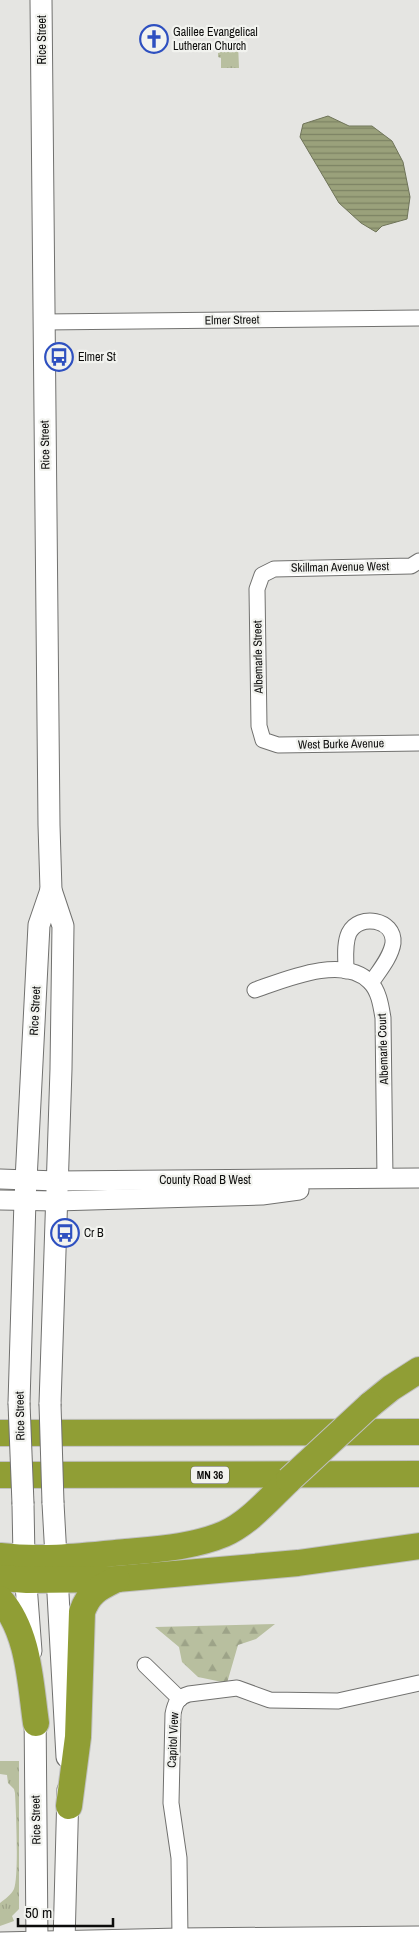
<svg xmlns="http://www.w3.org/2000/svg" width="419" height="1943" font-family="'Archivo Narrow',sans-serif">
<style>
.grass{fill:url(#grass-tufts)}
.forest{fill:url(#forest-firs)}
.water{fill:url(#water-rules);stroke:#6f7459}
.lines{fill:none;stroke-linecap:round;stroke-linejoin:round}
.minor-casing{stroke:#71716f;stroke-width:17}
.tertiary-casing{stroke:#71716f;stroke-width:21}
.secondary-casing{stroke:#71716f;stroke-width:23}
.motorway-casing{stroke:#c0c0c0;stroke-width:28}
.minor{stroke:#fff;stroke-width:15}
.tertiary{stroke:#fff;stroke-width:19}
.secondary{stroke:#fff;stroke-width:21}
.motorway{stroke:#909e35;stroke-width:26}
.secondary-bridge-casing{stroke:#71716f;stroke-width:23;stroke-linecap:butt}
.motorway-bridge-casing{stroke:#c0c0c0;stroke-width:28;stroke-linecap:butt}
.secondary-bridge{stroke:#fff;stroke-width:21}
.motorway-bridge{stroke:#909e35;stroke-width:26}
.labels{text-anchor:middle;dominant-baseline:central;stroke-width:4.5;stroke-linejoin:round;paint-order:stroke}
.shield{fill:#f2f3ef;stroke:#51514f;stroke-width:1}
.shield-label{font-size:11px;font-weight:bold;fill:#0c0c0b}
.poi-label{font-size:12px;fill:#0c0c0b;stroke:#f2f3ef;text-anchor:start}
.street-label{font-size:12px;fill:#0c0c0b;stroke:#f2f3ef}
</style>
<defs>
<pattern id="grass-tufts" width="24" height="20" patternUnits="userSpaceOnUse" patternTransform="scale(1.25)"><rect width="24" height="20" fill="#b8bf9f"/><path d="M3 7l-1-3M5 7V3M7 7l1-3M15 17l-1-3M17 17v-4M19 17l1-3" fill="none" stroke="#9da388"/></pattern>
<pattern id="forest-firs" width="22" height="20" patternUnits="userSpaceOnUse" patternTransform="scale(1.25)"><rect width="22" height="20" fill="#b8bf9f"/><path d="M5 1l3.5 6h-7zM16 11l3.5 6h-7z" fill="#9da388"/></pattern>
<pattern id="water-rules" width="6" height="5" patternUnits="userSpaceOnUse" patternTransform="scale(1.25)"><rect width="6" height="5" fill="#9aa17b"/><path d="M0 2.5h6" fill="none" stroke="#7c8263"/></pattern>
</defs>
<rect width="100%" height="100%" fill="#e5e5e2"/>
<g class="grass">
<polygon points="221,43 238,43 239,68 221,68 221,58 218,57 218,53 221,52"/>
<path d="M0 1761H19V1909L12 1916 14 1921 0 1926V1903C5 1899 11 1895 14 1889 19 1876 16 1810 15 1793L14 1789 8 1783 7 1775 0 1774Z"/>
</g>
<polygon class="forest" points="275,1624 256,1639 238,1645 227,1683 198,1677 182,1662 179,1647 155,1627"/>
<polygon class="water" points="328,116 349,126 372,126 392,141 403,162 410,197 407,219 382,226 376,232 361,223 339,203 300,137 303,124"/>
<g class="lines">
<defs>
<g id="minor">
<polyline points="44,322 419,318"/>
<polyline points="419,561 411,566 274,569 262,575 257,589 259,726 263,740 278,745 419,743"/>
<path d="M346 971C346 959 344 944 349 933 359 913 395 919 393 943 391 957 379 971 371 983"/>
<path d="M255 990C284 980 343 954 370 982 379 991 381 1006 383 1018L385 1179"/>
<polyline points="145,1665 180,1699"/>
<path d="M180 1938 179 1858 171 1803 173 1714C175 1703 178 1697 189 1694L237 1688 270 1700 338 1701 419 1683"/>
</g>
<g id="tertiary">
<polyline points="0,1179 57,1181 419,1178"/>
<polyline points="0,1200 56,1201 262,1195 299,1190"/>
<polyline points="0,1942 180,1938 419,1936"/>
</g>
<g id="secondary">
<polyline points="41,0 49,825 51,890 63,926 61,1069 50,1404"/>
<polyline points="19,1403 25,1200 39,925 51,890"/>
<polyline points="53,1503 67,1757"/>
<polyline points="23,1504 24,1558 31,1651"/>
<polyline points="35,1706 37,1943"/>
<polyline points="64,1943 68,1790"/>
</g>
<g id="motorway">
<polyline points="370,1405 391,1388 419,1370"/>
<polyline points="0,1433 419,1432"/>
<polyline points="0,1475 419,1474"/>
<path d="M0 1556C43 1561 84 1556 126 1552 159 1549 193 1547 224 1534 249 1523 269 1499 289 1480"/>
<polyline points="0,1578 27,1580 117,1579 298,1563 419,1546"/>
<path d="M0 1599C29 1632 30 1681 36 1723"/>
<path d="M69 1806 78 1737 82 1612C89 1592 99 1588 117 1579"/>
</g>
</defs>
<use href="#minor" class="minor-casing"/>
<use href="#tertiary" class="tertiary-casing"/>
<use href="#secondary" class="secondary-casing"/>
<use href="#motorway" class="motorway-casing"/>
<use href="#minor" class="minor"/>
<use href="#tertiary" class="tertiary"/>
<use href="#secondary" class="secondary"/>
<use href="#motorway" class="motorway"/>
<defs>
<g id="secondary-bridge">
<polyline points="19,1403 23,1504"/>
<polyline points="50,1404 53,1503"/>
</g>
<polyline id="motorway-bridge" points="289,1480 370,1405"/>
</defs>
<use href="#secondary-bridge" class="secondary-bridge-casing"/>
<use href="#motorway-bridge" class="motorway-bridge-casing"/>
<use href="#secondary-bridge" class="secondary-bridge"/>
<use href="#motorway-bridge" class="motorway-bridge"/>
</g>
<defs>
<symbol id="church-ring" viewBox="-11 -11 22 22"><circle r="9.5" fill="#f2f3ef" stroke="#2e50c0" stroke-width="1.5"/><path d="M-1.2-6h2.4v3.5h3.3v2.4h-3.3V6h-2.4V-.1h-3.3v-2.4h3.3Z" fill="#2e50c0"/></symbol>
<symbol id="bus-ring" viewBox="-11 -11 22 22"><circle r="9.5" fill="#f2f3ef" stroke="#2e50c0" stroke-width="1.5"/><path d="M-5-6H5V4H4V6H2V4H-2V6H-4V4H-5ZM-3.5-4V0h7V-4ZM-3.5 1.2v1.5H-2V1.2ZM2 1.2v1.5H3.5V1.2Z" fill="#2e50c0"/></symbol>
</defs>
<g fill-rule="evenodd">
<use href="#church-ring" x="138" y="23" width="32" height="32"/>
<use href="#bus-ring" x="43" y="341" width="32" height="32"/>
<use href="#bus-ring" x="49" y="1217" width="32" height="32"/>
</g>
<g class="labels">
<rect class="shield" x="191" y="1466.5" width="38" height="17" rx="4"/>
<g class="shield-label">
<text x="210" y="1475">MN 36</text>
</g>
<g class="poi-label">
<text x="173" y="32">Galilee Evangelical<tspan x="173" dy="14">Lutheran Church</tspan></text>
<text x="78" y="357">Elmer St</text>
<text x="84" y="1233">Cr B</text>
</g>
<g class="street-label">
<text transform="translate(42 40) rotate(-90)">Rice Street</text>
<text transform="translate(232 320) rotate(-1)">Elmer Street</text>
<text transform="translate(45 445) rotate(-91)">Rice Street</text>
<text transform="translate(340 567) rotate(-1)">Skillman Avenue West</text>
<text transform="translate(258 657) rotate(-91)">Albemarle Street</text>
<text transform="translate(341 744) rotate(-1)">West Burke Avenue</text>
<text transform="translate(35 1011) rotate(-87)">Rice Street</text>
<text transform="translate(383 1049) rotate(-92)">Albemarle Court</text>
<text x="205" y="1180">County Road B West</text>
<text transform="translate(20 1416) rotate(-91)">Rice Street</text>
<text transform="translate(173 1740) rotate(-87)">Capitol View</text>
<text transform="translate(36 1820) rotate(-91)">Rice Street</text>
</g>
</g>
<path d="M18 1918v8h95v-8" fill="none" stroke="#0c0c0b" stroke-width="2.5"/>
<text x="25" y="1918" font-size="15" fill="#0c0c0b" stroke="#f2f3ef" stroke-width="4" paint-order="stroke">50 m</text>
</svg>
